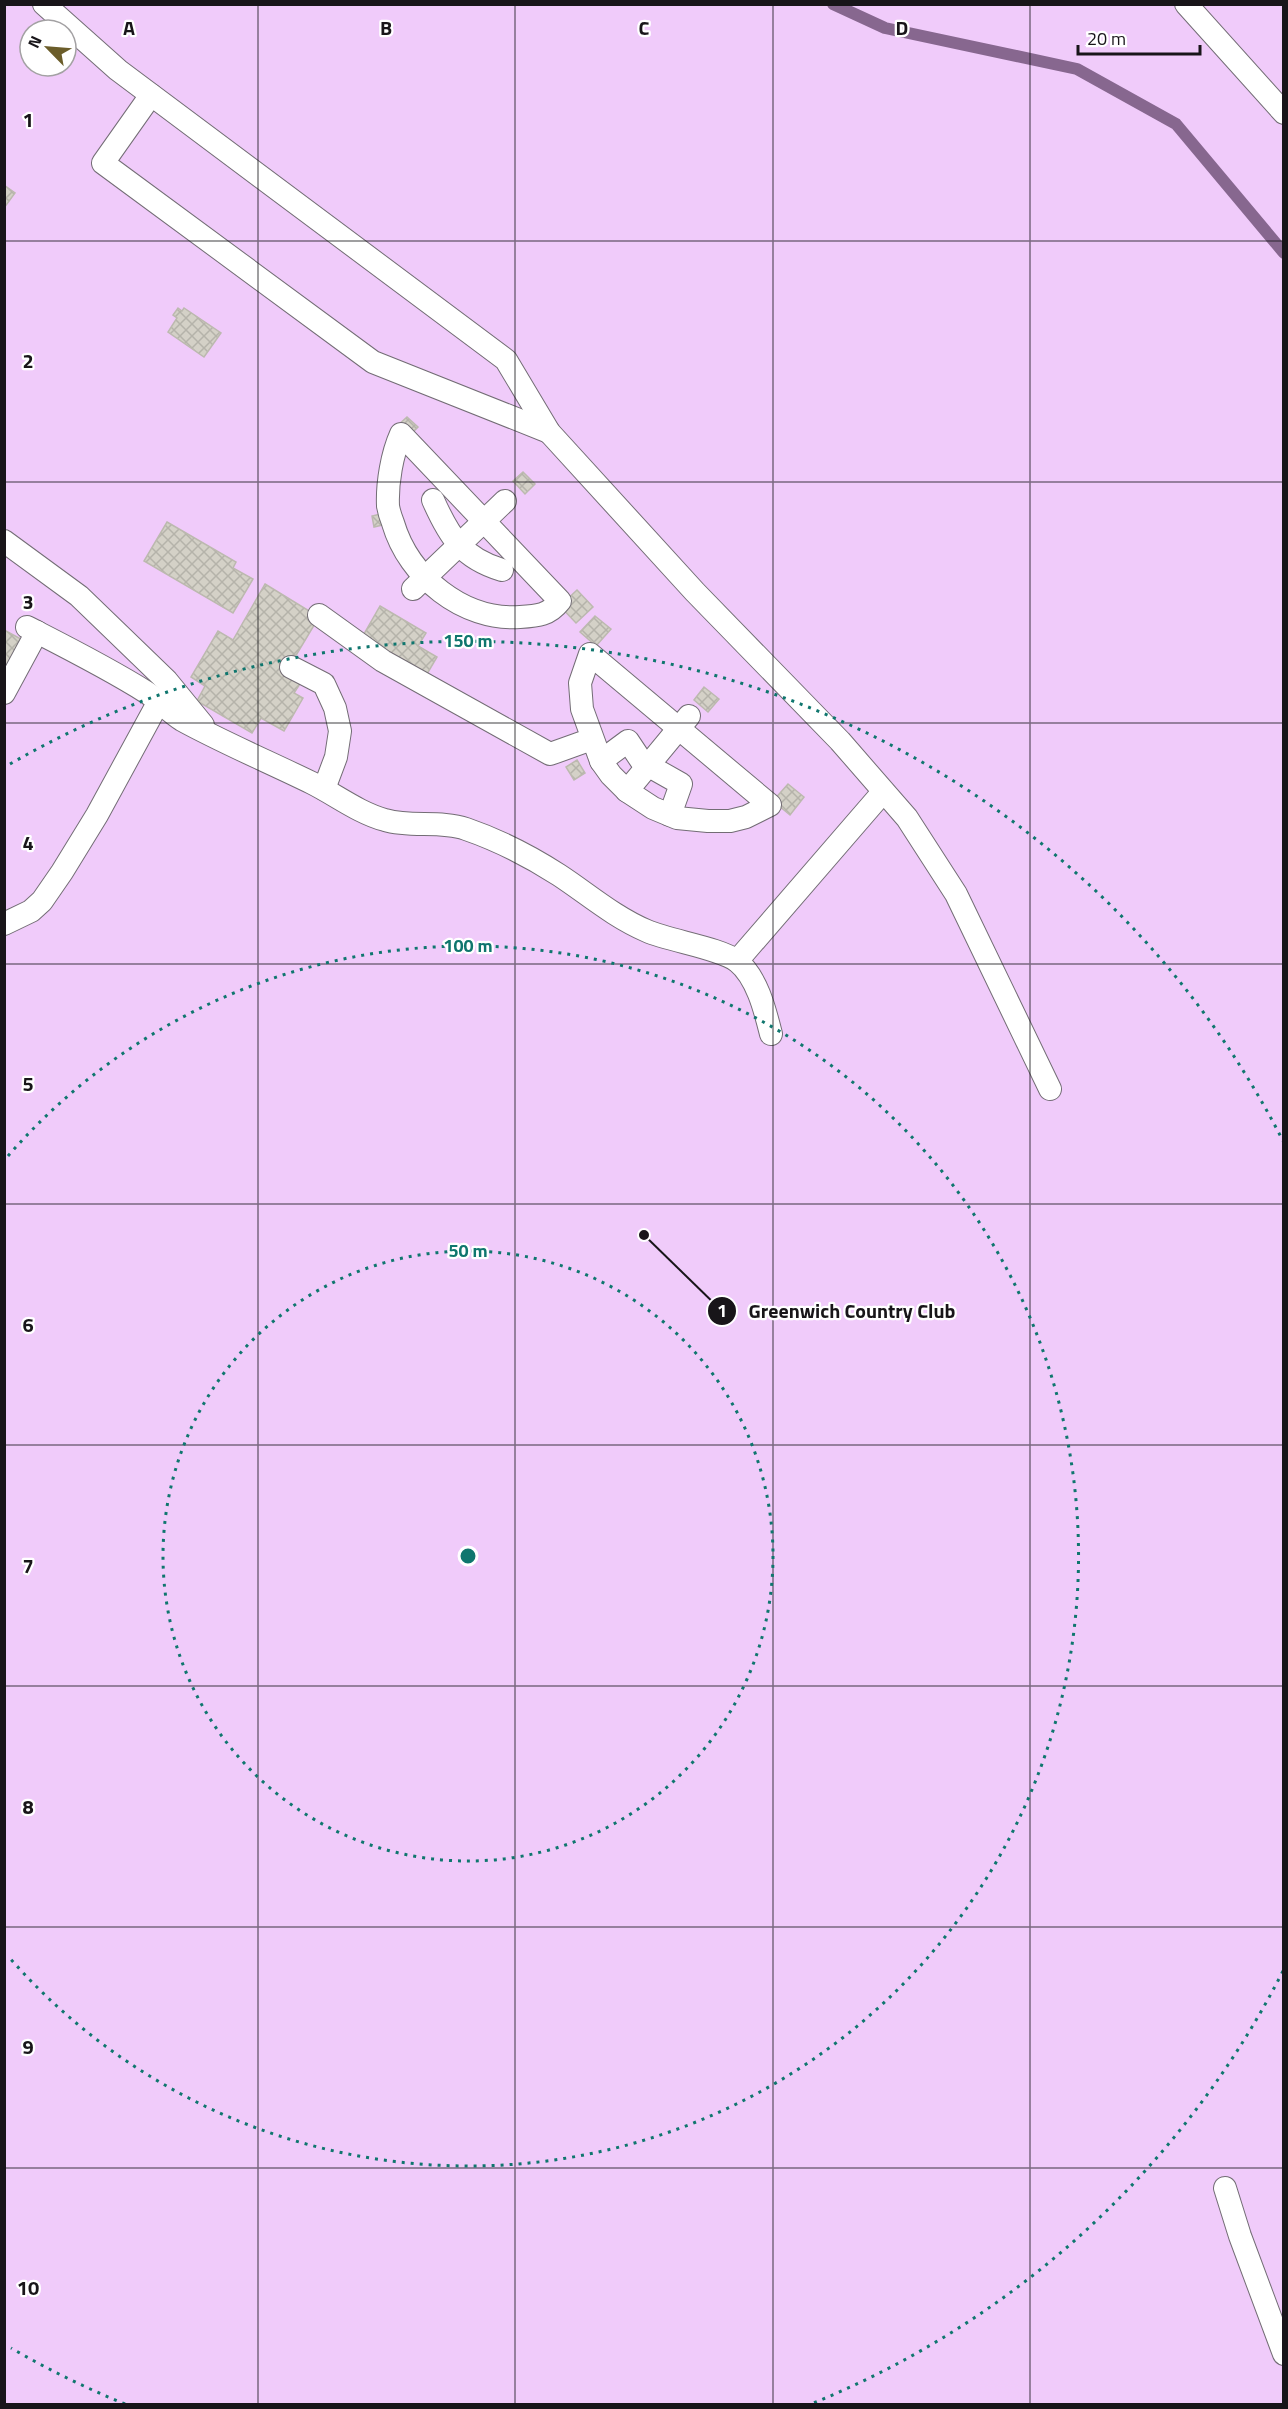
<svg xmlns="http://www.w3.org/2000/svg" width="1288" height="2409" font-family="'Titillium Web',sans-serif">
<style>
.grass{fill:#f0cbfa;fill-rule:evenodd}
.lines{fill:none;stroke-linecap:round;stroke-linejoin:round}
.stream{stroke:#87678f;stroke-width:12}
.building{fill:url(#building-cross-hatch);stroke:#bcb9af;stroke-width:1.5}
.service-casing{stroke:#736d75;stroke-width:24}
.service{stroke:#fff;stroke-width:22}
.grid{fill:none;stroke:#181519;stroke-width:1.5;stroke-opacity:0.55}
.ring{fill:none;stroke:#0f766e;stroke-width:3;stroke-dasharray:3 6}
.grid-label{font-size:20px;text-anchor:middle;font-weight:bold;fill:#181519;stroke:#fff;stroke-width:4.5;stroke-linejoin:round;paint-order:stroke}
.centre{fill:#0f766e;stroke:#fff;stroke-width:3}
.ring-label{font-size:18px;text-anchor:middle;font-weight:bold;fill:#0f766e;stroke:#fff;stroke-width:4.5;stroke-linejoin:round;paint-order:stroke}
.leader{fill:none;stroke:#181519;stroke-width:2}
.callout-dot{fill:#181519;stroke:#fff;stroke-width:2}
.mark-label{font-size:18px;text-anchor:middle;font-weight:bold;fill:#fff}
.callout-label{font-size:20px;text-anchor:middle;font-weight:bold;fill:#181519;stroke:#fff;stroke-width:4.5;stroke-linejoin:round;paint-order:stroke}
</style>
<defs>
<pattern id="building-cross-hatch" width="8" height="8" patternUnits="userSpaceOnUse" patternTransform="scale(1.5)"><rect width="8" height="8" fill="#d4d1c7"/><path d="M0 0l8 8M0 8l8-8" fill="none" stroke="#b5b3aa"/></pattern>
</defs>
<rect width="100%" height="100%" fill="#f6eff8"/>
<path class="grass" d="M5 5H1283V2404H5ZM30 30H66V66H30Z"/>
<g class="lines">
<polyline class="stream" points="833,4 885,28 1077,69 1176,124 1284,253"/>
</g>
<g class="building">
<polygon points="4,185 15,193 4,208"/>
<polygon points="178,308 182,311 184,308 221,333 204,357 168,332 177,318 173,315"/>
<polygon points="407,417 418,427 407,438 396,427"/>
<polygon points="523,472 535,484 525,494 513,481"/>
<polygon points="385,513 387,524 374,527 372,516"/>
<polygon points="167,522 236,562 233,568 253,579 233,613 144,561"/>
<polygon points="265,584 319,617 289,667 305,676 294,693 303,698 284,731 261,718 252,733 197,701 205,686 191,677 218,631 233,640"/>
<polygon points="577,590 593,607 576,623 560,606"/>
<polygon points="380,606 426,633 418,646 437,657 427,674 360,641"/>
<polygon points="595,616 611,629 596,646 580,632"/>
<polygon points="4,630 21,639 4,671"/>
<polygon points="704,687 719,699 708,712 694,700"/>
<polygon points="577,760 585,773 574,780 566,767"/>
<polygon points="788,784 804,797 790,815 773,801"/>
</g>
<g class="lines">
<defs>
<g id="service">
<polyline points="44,4 118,70 506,360 549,432 695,592 840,741 907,818 956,894 1050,1089"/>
<polyline points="1186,4 1284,113"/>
<polyline points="151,95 103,163 373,362 549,432"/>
<path d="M401 434 560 601C549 615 538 616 520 617 463 621 409 577 393 523 391 518 389 512 388 506 387 483 392 454 401 434Z"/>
<path d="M433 500C449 536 462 558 502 570"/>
<polyline points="4,541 79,596 167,681 203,725"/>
<polyline points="413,589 505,501"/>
<polyline points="319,615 383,661 550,754 592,739"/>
<path d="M27 627C68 648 108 668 146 692 159 700 169 712 182 720 224 743 269 762 312 783 336 795 359 813 385 820 411 828 440 820 466 829 498 840 531 857 559 875 588 894 614 917 647 931 670 941 720 948 737 961 757 977 765 1010 771 1034"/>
<polygon points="590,654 770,805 746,817 730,821 708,821 677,818 653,808 627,791 611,775 601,761 582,709 580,683"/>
<polyline points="291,667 324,684 335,708 340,731 336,757 324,789"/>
<polyline points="4,693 37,632"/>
<polyline points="601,761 628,741 642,762 681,784 670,815"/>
<polyline points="627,791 689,716"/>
<polyline points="4,924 31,911 42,901 62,872 97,815 158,703"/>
<polyline points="737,961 883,792"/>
<polyline points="1225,2188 1240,2236 1284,2354"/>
</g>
</defs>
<use href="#service" class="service-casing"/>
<use href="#service" class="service"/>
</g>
<path class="grid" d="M258 4V2404M515 4V2404M773 4V2404M1030 4V2404M4 241H1284M4 482H1284M4 723H1284M4 964H1284M4 1204H1284M4 1445H1284M4 1686H1284M4 1927H1284M4 2168H1284"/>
<g class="ring">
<circle cx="468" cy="1556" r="305"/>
<path d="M8 1156A610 610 0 1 1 8 1956"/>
<path d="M1283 1971A915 915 0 0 1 811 2404M125 2404A915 915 0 0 1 11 2348M10 764A915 915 0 0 1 1283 1141"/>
</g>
<g class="grid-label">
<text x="129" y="35">A</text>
<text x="386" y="35">B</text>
<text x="644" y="35">C</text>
<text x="902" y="35">D</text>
<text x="28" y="127">1</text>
<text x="28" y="368">2</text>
<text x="28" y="609">3</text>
<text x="28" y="850">4</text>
<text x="28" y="1091">5</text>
<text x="28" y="1332">6</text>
<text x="28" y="1573">7</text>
<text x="28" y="1814">8</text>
<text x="28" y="2054">9</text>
<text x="28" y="2295">10</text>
</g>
<circle cx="468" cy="1556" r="9" class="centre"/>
<g class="ring-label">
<text x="468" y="647">150 m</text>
<text x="468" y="952">100 m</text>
<text x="468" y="1257">50 m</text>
</g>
<path class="leader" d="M644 1235L722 1311"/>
<g class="callout-dot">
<circle cx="644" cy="1235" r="6"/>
<circle cx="722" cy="1311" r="15"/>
</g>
<g class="mark-label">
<text x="722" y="1317">1</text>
</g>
<g class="callout-label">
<text x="852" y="1318">Greenwich Country Club</text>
</g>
<rect width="1288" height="2409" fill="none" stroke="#181519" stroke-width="12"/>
<g transform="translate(48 48) rotate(295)"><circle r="28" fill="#ffffff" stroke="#a3a1a3" stroke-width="1.5"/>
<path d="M0-4.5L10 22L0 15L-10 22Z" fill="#6b5d2a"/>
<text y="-9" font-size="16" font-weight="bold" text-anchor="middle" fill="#181519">N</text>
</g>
<path d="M1078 45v9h122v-9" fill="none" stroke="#181519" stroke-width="3"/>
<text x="1087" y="45" font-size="18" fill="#181519" stroke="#ffffff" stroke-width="4.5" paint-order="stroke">20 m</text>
</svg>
